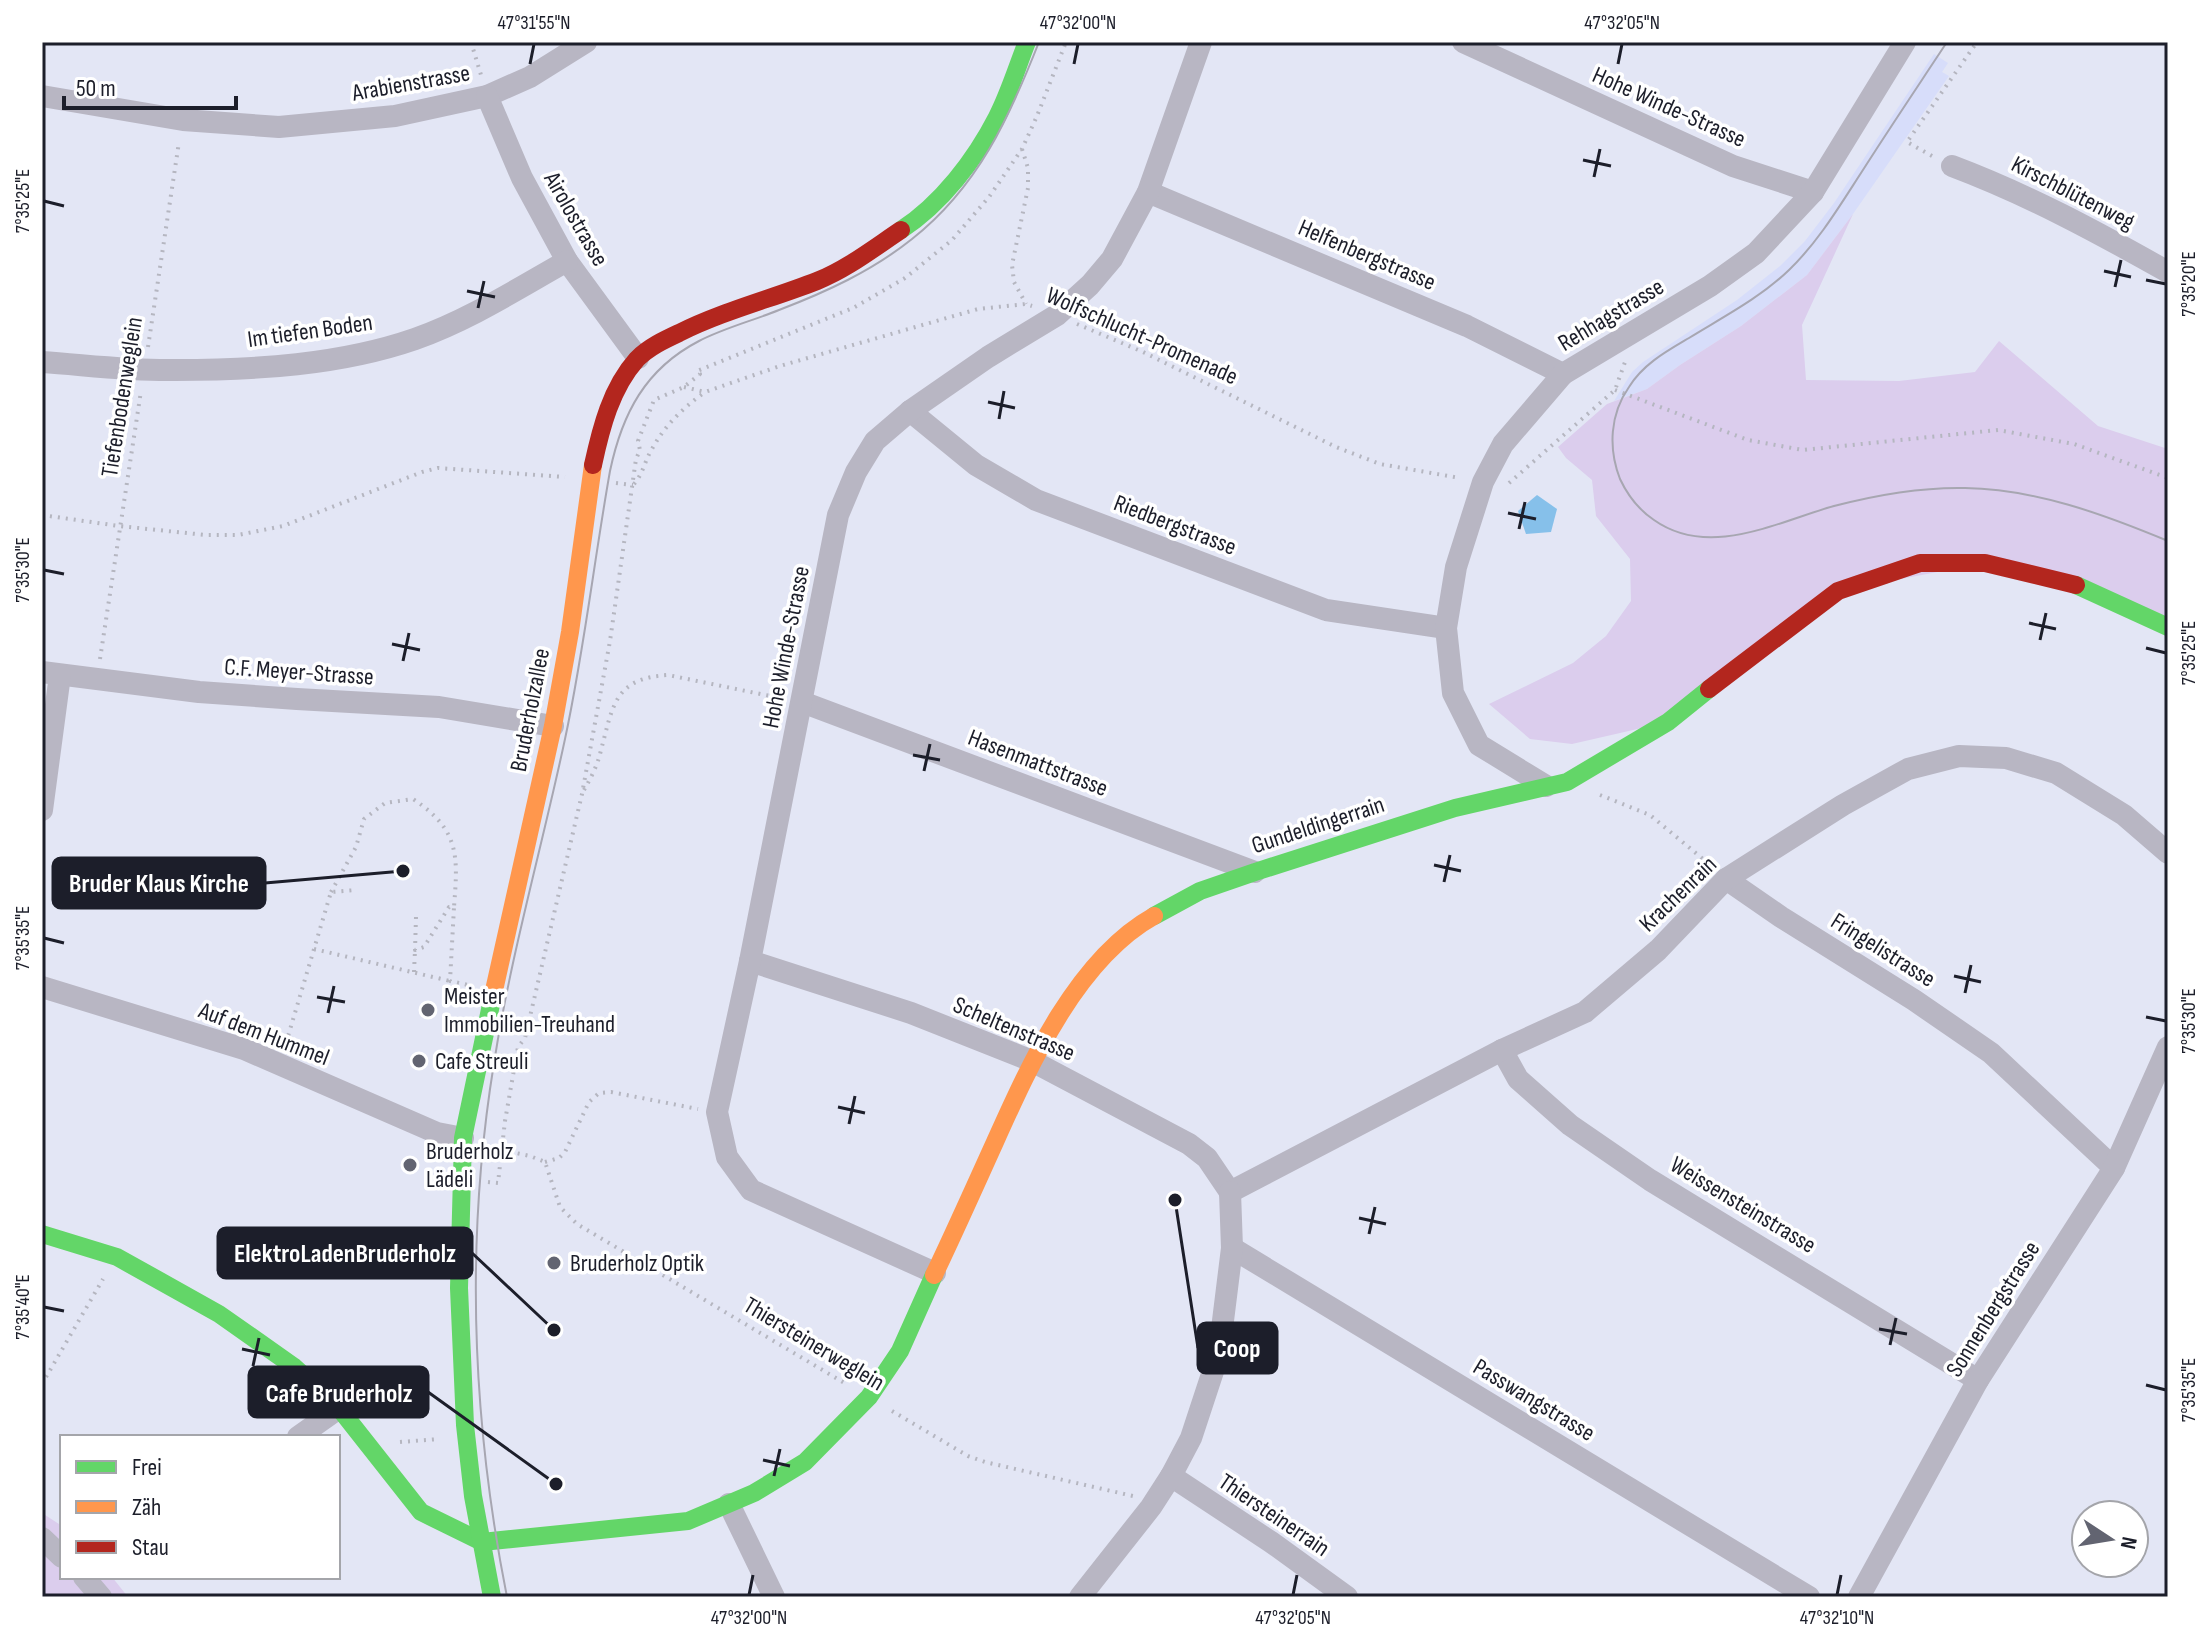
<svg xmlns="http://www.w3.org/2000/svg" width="2210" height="1639" font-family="'Sofia Sans Condensed',sans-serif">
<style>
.built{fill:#d7ddfa}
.green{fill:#dbcded}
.water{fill:#86c0ea}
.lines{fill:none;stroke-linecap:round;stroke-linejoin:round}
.path{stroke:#b5b6c0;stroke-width:4;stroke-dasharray:2 6;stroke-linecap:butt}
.street{stroke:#b8b6c3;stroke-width:22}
.fast{stroke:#63d668;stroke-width:18}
.slow{stroke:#ff974d;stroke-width:18}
.jam{stroke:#b3261e;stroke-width:18}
.tram{stroke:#a7a6b1;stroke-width:2}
.ticks{fill:none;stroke:#1c1e2a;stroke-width:3}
.poi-dot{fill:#626471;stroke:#fff;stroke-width:3}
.labels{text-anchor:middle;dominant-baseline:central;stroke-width:7;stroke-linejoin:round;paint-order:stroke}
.street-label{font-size:24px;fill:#1c1e2a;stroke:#fff}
.poi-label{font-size:24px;fill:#1c1e2a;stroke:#fff;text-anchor:start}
.leader{fill:none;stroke:#1c1e2a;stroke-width:3}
.callout-dot{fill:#1c1e2a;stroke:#fff;stroke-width:3}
.callout{fill:#1c1e2a;stroke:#1c1e2a;stroke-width:3}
.callout-label{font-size:26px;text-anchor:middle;font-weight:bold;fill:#fff}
.neatline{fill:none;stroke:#1c1e2a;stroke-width:3}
.ticks-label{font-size:20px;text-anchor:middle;fill:#1c1e2a}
</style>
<rect width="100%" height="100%" fill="#e3e6f5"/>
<polygon class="built" points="1934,54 1948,63 1942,72 1949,76 1853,214 1807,275 1741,326 1680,365 1647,389 1614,401 1632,372 1643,362 1737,300 1780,266 1805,241 1834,203"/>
<g class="green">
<polygon points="1853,214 1802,325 1806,380 1899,381 1975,372 1999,341 2098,426 2168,449 2168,627 1985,563 1837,591 1668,722 1572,744 1530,739 1489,704 1573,663 1606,636 1631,601 1630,559 1596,516 1592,480 1566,458 1558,447 1607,404 1647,389 1680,365 1741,326 1807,275"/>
<polygon points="42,1513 62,1526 62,1577 112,1577 128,1597 42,1597"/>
</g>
<polygon class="water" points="1537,495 1557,509 1551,532 1526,534 1518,511"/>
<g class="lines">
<g class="path">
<polyline points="471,42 481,75"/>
<polyline points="1022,149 1028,168 1028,188 1012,265 1014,282 1026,304"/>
<polyline points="1932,156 1907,142 1977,42"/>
<polyline points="1077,324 1143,352 1336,447 1380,464 1460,478"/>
<polyline points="148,347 179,142"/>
<polyline points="684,387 705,392 780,366 978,309 1026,304 1032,306"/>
<polyline points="1615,390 1748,440 1803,450 1998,430 2074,444 2168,478"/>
<polyline points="616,483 633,485"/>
<polyline points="1509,483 1615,390 1625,362"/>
<path d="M634 484C643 474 645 460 652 449 665 425 683 408 705 392"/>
<polyline points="42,515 119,526 206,535 238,535 283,526 422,472 438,468 565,477"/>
<polyline points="100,659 141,391"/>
<path d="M584 790C591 778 598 764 601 750 613 706 614 678 668 675L780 698"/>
<polyline points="1600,795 1650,815 1709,864"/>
<path d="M331 892 356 847 364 819 385 803 413 799C460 830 458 856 454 907"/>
<polyline points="416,917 415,950 424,947 449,907 454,907 450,981 468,985"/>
<polyline points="314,949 450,981"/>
<polyline points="414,972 415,950"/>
<polyline points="286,1043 331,892 356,890"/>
<polyline points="502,1150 530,1156 545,1162 560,1207 577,1224 846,1384"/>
<polyline points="545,1162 559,1158 565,1152 589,1102 599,1093 611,1092 698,1109"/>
<polyline points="488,1182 498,1183 505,1121 518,1047 525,1038 582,794 610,641 636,459 640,450 638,441 654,400 684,387 700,374 697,371 853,308 905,278 952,240 989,197 1022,149 1037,116 1066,42"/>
<polyline points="42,1384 103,1279"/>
<polyline points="892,1411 968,1456 985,1462 1133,1496"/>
<polyline points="400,1442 439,1439"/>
<polyline points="42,1593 49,1597"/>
</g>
<g class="street">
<polyline points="1463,42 1733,166 1813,192"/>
<polyline points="42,96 183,120 279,127 395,116 487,96 530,77 586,42"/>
<polyline points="487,96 522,178 567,261 638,358"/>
<path d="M1952 166C2029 195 2097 232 2168 272"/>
<polyline points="1148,192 1467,326 1563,374"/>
<path d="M42 362C86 365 131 371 175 370 255 370 340 365 415 339 469 320 517 289 567 261"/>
<polyline points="910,411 976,465 1036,500 1326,610 1446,628"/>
<polyline points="42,672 199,692 297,699 439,707 553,726"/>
<polyline points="802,702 1255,872"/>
<polyline points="1546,786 1479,745 1453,693 1446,628 1456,567 1483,482 1503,444 1563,374 1710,286 1756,253 1813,192 1905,42"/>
<polyline points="42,810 60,675"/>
<polyline points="1726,879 1781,917 1914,1000 1991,1053 2114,1168"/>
<polyline points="750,961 911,1013 1032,1061 1189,1144 1207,1158 1230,1192"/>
<polyline points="42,987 244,1049 437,1133 463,1138"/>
<polyline points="1502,1050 1518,1079 1570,1125 1650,1180 1978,1380"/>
<polyline points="1230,1192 1502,1050 1585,1012 1658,950 1726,879 1843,805 1908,769 1959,756 2006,758 2056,773 2124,815 2168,853"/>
<polyline points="1232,1248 1809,1597"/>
<polyline points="935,1273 751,1190 727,1157 717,1112 750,961 838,515 856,472 875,441 910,411 988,357 1057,315 1090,285 1112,259 1148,192 1201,42"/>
<polyline points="298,1437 339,1408"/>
<polyline points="1171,1476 1271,1542 1347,1597"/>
<polyline points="729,1504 774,1597"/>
<polyline points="42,1538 62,1557"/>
<polyline points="84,1577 101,1597"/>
<polyline points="1080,1597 1151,1507 1171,1476 1191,1438 1219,1353 1232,1248 1230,1192"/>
<polyline points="1859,1597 1978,1380 2114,1168 2168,1047"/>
</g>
<g class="fast">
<path d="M901 230C941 204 975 160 997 117 1009 94 1017 67 1027 42"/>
<polyline points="2076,585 2168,627"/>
<polyline points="1154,916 1200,891 1255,872 1455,808 1567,782 1668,722 1709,689"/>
<polyline points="42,1234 117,1257 219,1314 293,1366 339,1408 421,1512 482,1542 688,1521 754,1493 805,1462 869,1397 900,1351 934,1275"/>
<polyline points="492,1597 473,1496 465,1425 459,1288 463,1138 493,995"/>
</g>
<g class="slow">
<polyline points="493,995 553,726 570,632 593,465"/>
<path d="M934 1275C955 1231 975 1186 995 1142 1030 1064 1077 959 1154 916"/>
</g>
<g class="jam">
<path d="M593 465C601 428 611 388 637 359 649 347 664 340 679 333 723 311 771 299 817 281 847 269 874 248 901 230"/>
<polyline points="1709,689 1838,591 1920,563 1985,563 2076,585"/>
</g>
<g class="tram">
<path d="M1947 42C1918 86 1889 129 1861 173 1839 207 1818 242 1789 270 1760 298 1723 317 1689 338 1667 351 1643 364 1629 387 1610 414 1608 448 1620 479 1628 496 1639 510 1654 520 1709 559 1777 522 1834 506 1876 495 1920 487 1965 488 2035 489 2103 514 2168 541"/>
<path d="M507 1597C472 1421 465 1241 494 1063 511 954 542 847 565 739 584 651 594 561 610 471 622 414 645 369 699 341 724 328 752 321 779 310 826 292 872 271 912 239 978 187 1009 118 1039 42"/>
</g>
</g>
<path class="ticks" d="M530 64 534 44M1074 64 1078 44M1618 64 1622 44M1583 160 1611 166M1594 177 1600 149M44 201 64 206M2104 271 2131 277M2146 280 2166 284M2115 287 2121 260M467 291 495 297M478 308 484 281M988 402 1015 408M999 419 1004 391M1508 513 1536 519M1519 529 1525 502M44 570 64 574M2029 623 2056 629M2040 640 2046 613M392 644 420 650M2146 648 2166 653M403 661 409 633M913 755 940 760M924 771 930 744M1434 865 1461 871M1444 882 1450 855M44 938 64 943M1954 976 1981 982M1965 993 1971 965M317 997 345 1002M328 1013 334 986M2146 1017 2166 1021M838 1107 865 1113M849 1124 855 1096M1359 1218 1386 1224M1369 1234 1375 1207M44 1307 64 1311M1879 1329 1907 1334M1890 1345 1896 1318M242 1349 270 1355M253 1366 259 1338M2146 1385 2166 1390M763 1460 790 1466M774 1476 780 1449M749 1595 753 1575M1293 1595 1297 1575M1837 1595 1841 1575"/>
<g class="poi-dot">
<circle cx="428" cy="1010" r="8"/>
<circle cx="419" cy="1061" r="8"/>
<circle cx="410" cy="1165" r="8"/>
<circle cx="554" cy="1263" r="8"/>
</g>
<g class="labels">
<g class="street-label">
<text transform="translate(411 83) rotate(-10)">Arabienstrasse</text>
<text transform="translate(1669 107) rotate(24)">Hohe Winde-Strasse</text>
<text transform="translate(2073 193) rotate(27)">Kirschblütenweg</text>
<text transform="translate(576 219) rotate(60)">Airolostrasse</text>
<text transform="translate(1367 255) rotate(23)">Helfenbergstrasse</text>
<text transform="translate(1611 315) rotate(-31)">Rehhagstrasse</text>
<text transform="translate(310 331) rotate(-8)">Im tiefen Boden</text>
<text transform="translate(1142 336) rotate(24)">Wolfschlucht-Promenade</text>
<text transform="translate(122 397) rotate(-81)">Tiefenbodenweglein</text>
<text transform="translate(1175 525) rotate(21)">Riedbergstrasse</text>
<text transform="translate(786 647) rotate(-79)">Hohe Winde-Strasse</text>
<text transform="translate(299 672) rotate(4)">C.F. Meyer-Strasse</text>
<text transform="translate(530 710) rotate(-79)">Bruderholzallee</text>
<text transform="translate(1038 763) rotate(21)">Hasenmattstrasse</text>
<text transform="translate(1318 825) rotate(-18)">Gundeldingerrain</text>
<text transform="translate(1678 894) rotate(-44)">Krachenrain</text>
<text transform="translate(1883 950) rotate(32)">Fringelistrasse</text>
<text transform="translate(1014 1029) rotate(23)">Scheltenstrasse</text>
<text transform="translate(264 1034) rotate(21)">Auf dem Hummel</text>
<text transform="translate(1743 1205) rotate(31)">Weissensteinstrasse</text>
<text transform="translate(1993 1309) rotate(-58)">Sonnenbergstrasse</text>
<text transform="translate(814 1344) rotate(31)">Thiersteinerweglein</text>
<text transform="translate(1534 1400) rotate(31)">Passwangstrasse</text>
<text transform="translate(1274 1515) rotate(34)">Thiersteinerrain</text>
</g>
<g class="poi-label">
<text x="444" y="996">Meister<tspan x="444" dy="28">Immobilien-Treuhand</tspan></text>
<text x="435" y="1061">Cafe Streuli</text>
<text x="426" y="1151">Bruderholz<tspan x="426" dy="28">Lädeli</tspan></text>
<text x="570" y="1263">Bruderholz Optik</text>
</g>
</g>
<path class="leader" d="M403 871L265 883M554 1330L472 1253M1175 1200L1198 1348M556 1484L428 1392"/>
<g class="callout-dot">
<circle cx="403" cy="871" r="8"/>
<circle cx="554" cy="1330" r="8"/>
<circle cx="1175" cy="1200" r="8"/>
<circle cx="556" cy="1484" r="8"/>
</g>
<g class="callout">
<rect x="53" y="858" width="212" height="50" rx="8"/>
<rect x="218" y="1228" width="254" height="50" rx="8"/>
<rect x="1198" y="1323" width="79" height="50" rx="8"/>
<rect x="249" y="1367" width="179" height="50" rx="8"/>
</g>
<g class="callout-label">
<text x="159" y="892">Bruder Klaus Kirche</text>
<text x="345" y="1262">ElektroLadenBruderholz</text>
<text x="1237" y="1357">Coop</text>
<text x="339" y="1402">Cafe Bruderholz</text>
</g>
<rect width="2210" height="1639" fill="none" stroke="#ffffff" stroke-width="88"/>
<rect x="60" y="1435" width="280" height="144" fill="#ffffff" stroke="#a4a5aa" stroke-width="2"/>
<rect x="76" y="1461" width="40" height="12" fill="#63d668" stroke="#a4a5aa" stroke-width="2"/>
<text x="132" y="1475" font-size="24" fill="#1c1e2a">Frei</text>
<rect x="76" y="1501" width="40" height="12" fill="#ff974d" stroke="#a4a5aa" stroke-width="2"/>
<text x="132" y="1515" font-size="24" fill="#1c1e2a">Zäh</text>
<rect x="76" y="1541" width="40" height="12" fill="#b3261e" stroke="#a4a5aa" stroke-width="2"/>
<text x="132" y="1555" font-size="24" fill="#1c1e2a">Stau</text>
<g transform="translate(2110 1539) rotate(102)"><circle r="38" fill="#ffffff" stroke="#a4a5aa" stroke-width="2"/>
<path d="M0-6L14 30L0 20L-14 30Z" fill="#626471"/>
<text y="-12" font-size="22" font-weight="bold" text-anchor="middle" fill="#1c1e2a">N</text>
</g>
<path d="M64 96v12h172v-12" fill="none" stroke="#1c1e2a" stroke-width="4"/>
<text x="76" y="96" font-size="24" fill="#1c1e2a" stroke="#ffffff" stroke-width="6" paint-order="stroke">50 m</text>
<rect x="44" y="44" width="2122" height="1551" class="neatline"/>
<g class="ticks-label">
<text x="534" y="29">47°31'55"N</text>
<text x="1078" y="29">47°32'00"N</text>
<text x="1622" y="29">47°32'05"N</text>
<text transform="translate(22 201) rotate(-90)" y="7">7°35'25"E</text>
<text transform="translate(2188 284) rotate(-90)" y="7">7°35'20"E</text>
<text transform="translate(22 570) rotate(-90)" y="7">7°35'30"E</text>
<text transform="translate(2188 653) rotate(-90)" y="7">7°35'25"E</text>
<text transform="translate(22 938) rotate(-90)" y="7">7°35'35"E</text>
<text transform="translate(2188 1021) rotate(-90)" y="7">7°35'30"E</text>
<text transform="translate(22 1307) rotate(-90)" y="7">7°35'40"E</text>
<text transform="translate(2188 1390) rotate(-90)" y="7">7°35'35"E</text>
<text x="749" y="1624">47°32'00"N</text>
<text x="1293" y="1624">47°32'05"N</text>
<text x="1837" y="1624">47°32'10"N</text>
</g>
</svg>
